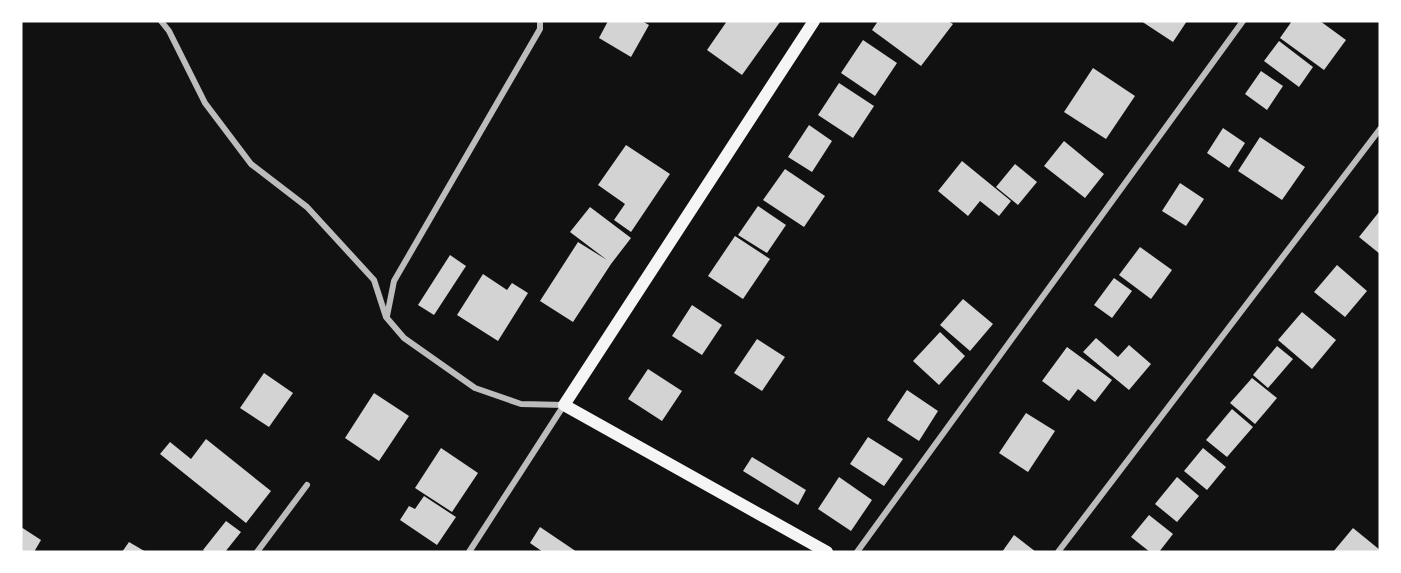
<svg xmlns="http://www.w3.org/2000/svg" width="1401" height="573" font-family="Lora,serif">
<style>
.building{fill:#d3d3d3}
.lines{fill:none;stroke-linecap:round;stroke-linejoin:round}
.minor{stroke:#bcbcbc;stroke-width:6}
.secondary{stroke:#f5f5f5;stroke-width:12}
</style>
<rect width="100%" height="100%" fill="#111"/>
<g class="building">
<polygon points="608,21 642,21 649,25 631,57 599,38"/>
<polygon points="727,21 780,22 742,75 707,50"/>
<polygon points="878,21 948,21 953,24 921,66 872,30"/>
<polygon points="1141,21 1187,21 1173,42"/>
<polygon points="1292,21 1320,21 1346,40 1324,70 1280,38"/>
<polygon points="863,40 897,63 875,96 841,73"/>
<polygon points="1279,41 1313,67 1299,87 1264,61"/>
<polygon points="1093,68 1135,96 1106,139 1064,112"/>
<polygon points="1261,71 1283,86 1267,110 1245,94"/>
<polygon points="839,83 874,106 853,138 818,115"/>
<polygon points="809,125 832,141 812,172 788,157"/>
<polygon points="1223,128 1245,143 1229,168 1207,153"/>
<polygon points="1260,137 1305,167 1282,200 1238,171"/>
<polygon points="1064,141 1104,174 1085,198 1044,166"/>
<polygon points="626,145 670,174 631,232 614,220 625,204 598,185"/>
<polygon points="962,161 1011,201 999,216 980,201 968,216 938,191"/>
<polygon points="1015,164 1037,182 1018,205 996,187"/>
<polygon points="785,169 825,196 804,227 763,200"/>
<polygon points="1180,183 1204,199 1186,226 1162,211"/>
<polygon points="758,206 786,225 767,253 738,235"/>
<polygon points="590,207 631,238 611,264 573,322 540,301 578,242 607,260 570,232"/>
<polygon points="1379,212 1380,213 1380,254 1359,237"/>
<polygon points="735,236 770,259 743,299 708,276"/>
<polygon points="1140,247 1172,270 1151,299 1119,275"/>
<polygon points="450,255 466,266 434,315 418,305"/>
<polygon points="1337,265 1367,291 1345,317 1314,292"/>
<polygon points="483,274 507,290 512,283 528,293 498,341 457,315"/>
<polygon points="1114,278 1132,291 1112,318 1094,305"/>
<polygon points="963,299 993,324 970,351 940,325"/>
<polygon points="692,305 722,325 702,355 672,336"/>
<polygon points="1302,312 1336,340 1312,369 1278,340"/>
<polygon points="940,332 965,356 939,385 913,361"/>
<polygon points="1096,338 1118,357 1129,345 1151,364 1129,390 1083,352"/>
<polygon points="757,339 785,357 762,391 734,373"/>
<polygon points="1277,346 1293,359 1268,388 1253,375"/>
<polygon points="1067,347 1112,380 1095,402 1078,389 1069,401 1042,381"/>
<polygon points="648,369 682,391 662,421 628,399"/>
<polygon points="264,373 293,393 269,427 240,408"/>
<polygon points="1252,378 1277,398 1255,424 1230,403"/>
<polygon points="907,390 938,411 919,441 887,420"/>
<polygon points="374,393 409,416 379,461 345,438"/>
<polygon points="1232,409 1253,427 1227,457 1206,440"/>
<polygon points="1026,413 1055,431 1028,472 999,453"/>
<polygon points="868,437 903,459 884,486 850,464"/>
<polygon points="206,439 271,491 246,523 160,454 170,442 191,459"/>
<polygon points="441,448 478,473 452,512 415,488"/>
<polygon points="1203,448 1226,467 1207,490 1184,471"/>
<polygon points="752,457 806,490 798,505 743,471"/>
<polygon points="839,477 872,500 851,531 818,509"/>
<polygon points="1177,477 1199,496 1177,522 1155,504"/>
<polygon points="424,496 456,517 437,545 400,520 409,506 415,509"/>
<polygon points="1149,515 1173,534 1159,552 1150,552 1131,537"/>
<polygon points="226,521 241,532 225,552 206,552 203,550"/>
<polygon points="21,527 41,540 34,552 21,552"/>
<polygon points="540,527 577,552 543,552 530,543"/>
<polygon points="1353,528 1380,550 1380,552 1333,552"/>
<polygon points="1014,535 1036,552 1002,552"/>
<polygon points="129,542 146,552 122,552"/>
</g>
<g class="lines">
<g class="minor">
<polyline points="161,21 169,31 205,103 251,164 307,207 374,280 386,317 404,338 475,388 521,404 564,405"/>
<polyline points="387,316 394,281 540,29 540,21"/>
<polyline points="257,552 307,485"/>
<polyline points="469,552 564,405"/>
<polyline points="857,552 1243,21"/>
<polyline points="1058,552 1380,129"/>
</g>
<polyline class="secondary" points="814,21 564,405 827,552"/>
</g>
<rect width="1401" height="573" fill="none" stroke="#ffffff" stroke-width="45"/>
</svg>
